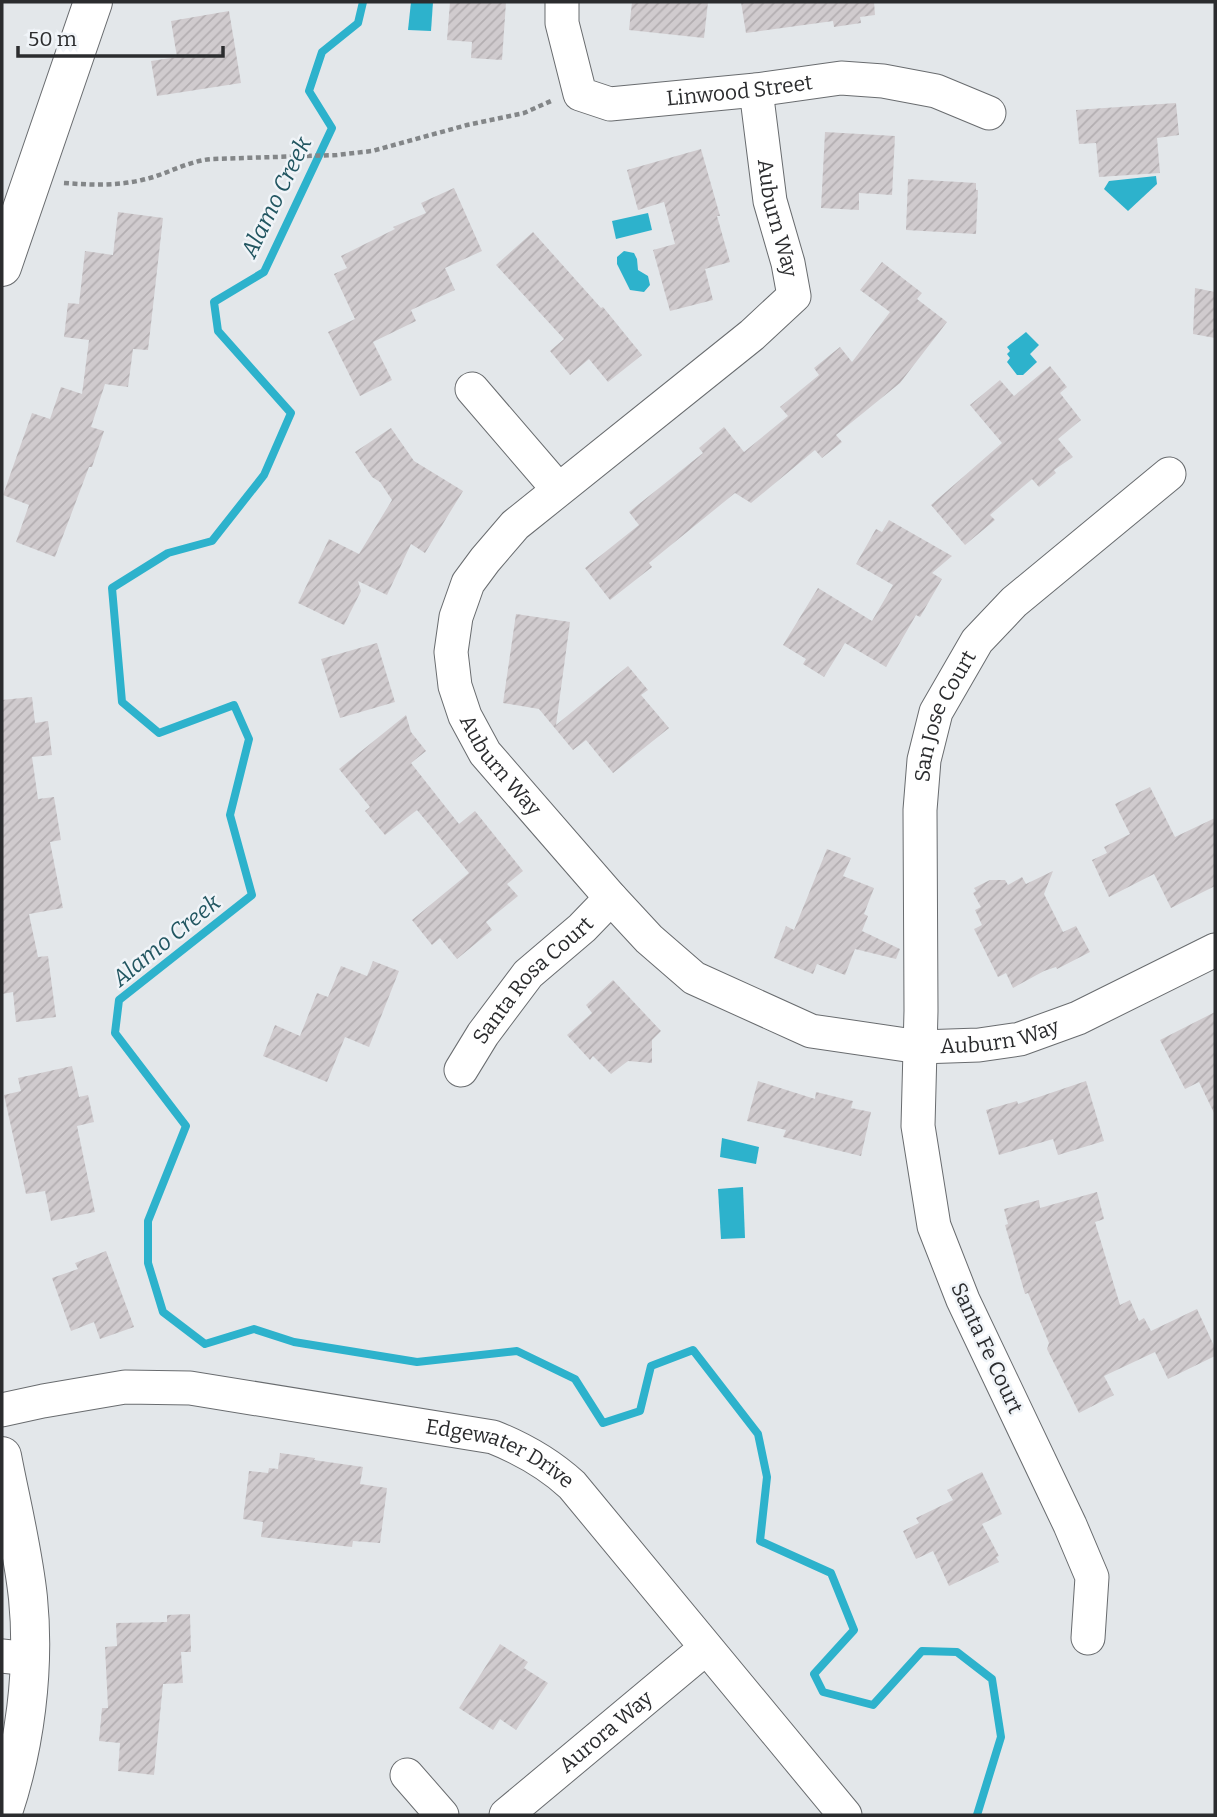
<svg xmlns="http://www.w3.org/2000/svg" width="1217" height="1817" font-family="Bitter,serif">
<style>
.water{fill:#2db2cc}
.lines{fill:none;stroke-linecap:round;stroke-linejoin:round}
.stream{stroke:#2db2cc;stroke-width:8}
.building{fill:url(#building-hatch)}
.minor-casing{stroke:#696c6f;stroke-width:35}
.tertiary-casing{stroke:#696c6f;stroke-width:40}
.path{stroke:#838688;stroke-width:4.5;stroke-dasharray:5 3.5;stroke-linecap:butt}
.minor{stroke:#fff;stroke-width:33}
.tertiary{stroke:#fff;stroke-width:38}
.labels{text-anchor:middle;dominant-baseline:central;stroke-width:5;stroke-linejoin:round;paint-order:stroke}
.street-label{font-size:21px;fill:#2b2c2e;stroke:#f0f4f8}
.water-label{font-size:23px;font-style:italic;fill:#225661;stroke:#f0f4f8}
</style>
<defs>
<pattern id="building-hatch" width="6" height="6" patternUnits="userSpaceOnUse" patternTransform="scale(1.75)"><rect width="6" height="6" fill="#d0cbce"/><path d="M-1 1l2-2M0 6l6-6M5 7l2-2" fill="none" stroke="#b3aeb1"/></pattern>
</defs>
<rect width="100%" height="100%" fill="#e3e7ea"/>
<g class="water">
<polygon points="411,2 433,2 431,31 408,30"/>
<polygon points="1156,176 1157,184 1128,211 1104,189 1109,181"/>
<polygon points="648,213 652,230 616,239 612,221"/>
<polygon points="624,251 634,253 637,259 638,270 648,276 650,285 644,292 630,290 617,264 617,257"/>
<polygon points="1026,332 1039,345 1030,354 1037,362 1023,375 1017,375 1007,362 1010,358 1007,354 1010,351 1007,347"/>
<polygon points="722,1138 759,1147 756,1164 720,1157"/>
<polygon points="743,1187 745,1238 721,1239 718,1189"/>
</g>
<g class="lines">
<polyline class="stream" points="363,2 358,23 322,52 309,91 332,128 264,272 214,302 218,331 291,413 264,475 212,541 168,553 112,588 122,702 159,733 234,705 249,739 230,815 252,895 119,1000 115,1033 186,1126 148,1221 148,1263 163,1312 205,1344 254,1329 294,1342 417,1362 517,1351 575,1379 603,1423 640,1411 651,1366 693,1350 758,1434 767,1477 760,1541 831,1573 854,1630 814,1674 823,1692 873,1705 922,1651 957,1652 992,1679 1001,1737 977,1815"/>
</g>
<g class="building">
<polygon points="450,2 506,2 502,60 471,58 472,42 447,40"/>
<polygon points="632,2 708,2 704,38 629,30"/>
<polygon points="741,2 874,2 875,15 860,17 861,23 834,27 833,21 746,33"/>
<polygon points="229,11 241,83 157,96 151,61 177,57 171,21"/>
<polygon points="1176,103 1179,135 1157,138 1160,173 1099,177 1096,143 1079,144 1076,110"/>
<polygon points="825,132 895,136 892,195 859,193 859,210 821,208"/>
<polygon points="701,149 720,216 717,216 730,262 705,269 713,300 670,311 653,250 675,244 664,202 638,210 627,170"/>
<polygon points="908,179 976,183 976,190 978,190 976,234 906,230"/>
<polygon points="454,188 482,251 445,268 455,290 411,310 416,321 373,342 392,380 360,396 328,332 355,319 334,274 347,268 341,256 395,229 393,227 426,213 421,203"/>
<polygon points="118,212 163,218 148,350 133,349 128,387 105,384 91,427 104,431 92,467 89,467 55,557 16,542 29,505 3,495 32,413 50,419 61,387 82,394 89,340 64,337 68,303 79,304 85,251 113,255"/>
<polygon points="533,232 601,308 603,307 642,355 608,382 589,359 570,375 550,351 564,339 496,265"/>
<polygon points="882,262 922,293 917,299 947,322 900,383 836,435 842,442 822,458 815,450 751,503 735,493 649,563 652,567 610,600 585,568 639,525 629,512 703,453 699,448 724,427 744,452 788,416 780,407 819,375 814,368 840,347 852,362 890,312 860,290"/>
<polygon points="1195,288 1215,292 1215,338 1193,334"/>
<polygon points="1050,366 1067,387 1060,393 1081,420 1058,439 1073,457 1054,470 1056,473 1039,487 1032,479 990,515 995,520 965,545 931,505 1002,443 970,405 1000,380 1014,396"/>
<polygon points="391,428 414,461 463,491 425,553 411,544 387,595 358,581 361,591 344,625 298,603 329,539 359,554 392,500 380,482 372,477 355,452"/>
<polygon points="889,520 952,556 932,573 942,579 920,617 916,615 886,667 845,643 824,677 803,664 806,659 783,645 818,588 872,621 893,585 856,564 876,529 882,532"/>
<polygon points="516,614 570,622 556,725 628,666 648,690 641,695 669,728 613,773 586,740 573,750 539,709 503,703"/>
<polygon points="377,643 395,702 340,718 321,659"/>
<polygon points="32,697 35,723 48,721 52,755 32,757 38,799 54,797 61,840 50,842 63,908 29,914 38,957 48,956 56,1017 16,1022 13,992 2,994 2,700"/>
<polygon points="406,715 411,732 426,751 411,763 459,824 475,811 523,871 507,884 518,896 486,922 492,930 457,959 440,938 432,945 412,920 469,873 417,810 385,835 365,811 370,807 339,769"/>
<polygon points="1150,787 1175,837 1215,818 1215,886 1171,908 1154,874 1109,897 1092,860 1107,853 1104,847 1130,834 1115,804"/>
<polygon points="827,849 851,858 843,876 874,888 864,914 868,916 862,931 900,949 896,959 855,949 845,975 817,964 813,974 774,958 786,926 794,930"/>
<polygon points="1053,871 1044,894 1063,932 1076,926 1090,952 1057,969 1056,967 1044,971 1013,988 1006,973 998,977 974,929 982,925 975,910 981,907 973,893 976,891 974,888 990,880 1005,880 1008,885 1022,877 1026,884"/>
<polygon points="373,961 399,971 369,1047 345,1037 327,1082 263,1056 275,1025 300,1036 317,993 328,997 341,966 367,976"/>
<polygon points="613,980 661,1031 652,1040 652,1063 628,1061 611,1074 593,1056 590,1060 567,1035 592,1013 586,1005"/>
<polygon points="1215,1012 1215,1115 1199,1082 1185,1089 1160,1040"/>
<polygon points="72,1066 79,1097 88,1095 94,1122 77,1126 95,1212 51,1221 45,1191 26,1194 4,1095 21,1091 18,1078"/>
<polygon points="758,1081 815,1099 816,1092 853,1101 851,1108 871,1112 861,1156 783,1137 786,1130 747,1121"/>
<polygon points="1086,1081 1104,1141 1058,1155 1053,1139 999,1155 986,1110 1017,1101 1018,1104"/>
<polygon points="1097,1192 1104,1219 1095,1222 1120,1305 1130,1300 1139,1321 1144,1318 1151,1331 1197,1309 1215,1348 1215,1356 1168,1379 1155,1352 1104,1376 1114,1395 1079,1413 1047,1349 1049,1343 1028,1293 1025,1294 1005,1225 1008,1224 1004,1209 1039,1200 1040,1208"/>
<polygon points="106,1251 134,1327 100,1339 94,1322 71,1331 52,1278 78,1269 75,1263"/>
<polygon points="280,1453 315,1458 314,1460 363,1467 360,1484 387,1488 380,1543 353,1541 352,1547 261,1537 263,1522 243,1519 249,1471 268,1473 269,1468 278,1469"/>
<polygon points="982,1472 1002,1514 982,1524 999,1556 996,1557 999,1562 949,1586 933,1551 916,1559 903,1531 919,1523 916,1518 953,1500 947,1490"/>
<polygon points="190,1614 191,1652 181,1652 183,1683 163,1684 154,1775 118,1771 120,1743 99,1741 102,1708 108,1708 105,1647 117,1646 116,1623 167,1622 167,1615"/>
<polygon points="500,1644 528,1662 524,1668 548,1683 516,1730 500,1719 493,1730 459,1708"/>
</g>
<g class="lines">
<defs>
<g id="minor">
<path id="s1" d="M562 2V23L580 94 610 104 756 90 841 78 883 81 936 91 989 113"/>
<path id="s2" d="M756 90 770 201 788 263 794 296 752 335 515 525 485 560 468 583 456 617 451 652 455 686 465 716 485 753 611 898 649 939 694 978 811 1031 920 1047 979 1045 1020 1039 1078 1018 1215 950"/>
<polyline points="472,389 558,489"/>
<path id="s3" d="M461 1070 483 1034 528 974 582 928 611 898"/>
<path id="s4" d="M2 1410 43 1401 125 1387 190 1388 493 1437C523 1449 548 1463 572 1485L845 1815"/>
<path id="s5" d="M1088 1638 1092 1577 1070 1525 963 1300 934 1226 918 1126 921 1011 920 810 924 760 936 712 977 641 1014 602 1169 474"/>
<polyline points="2,1656 30,1659"/>
<polyline points="407,1775 442,1815"/>
<path id="s6" d="M506 1815 706 1648"/>
</g>
<g id="tertiary">
<polyline points="2,267 93,2"/>
<path d="M2 1456C11 1503 23 1550 28 1598 35 1669 25 1748 2 1815"/>
</g>
</defs>
<use href="#minor" class="minor-casing"/>
<use href="#tertiary" class="tertiary-casing"/>
<path class="path" d="M64 183C90 185 117 186 142 180 166 175 187 161 212 159L337 155 372 151 467 125 524 113 551 101"/>
<use href="#minor" class="minor"/>
<use href="#tertiary" class="tertiary"/>
</g>
<g class="labels">
<g class="street-label">
<text stroke="none"><textPath href="#s1" startOffset="256">Linwood Street</textPath></text>
<text stroke="none"><textPath href="#s2" startOffset="130">Auburn Way</textPath></text>
<text stroke="none"><textPath href="#s5" startOffset="962">San Jose Court</textPath></text>
<text stroke="none"><textPath href="#s2" startOffset="844">Auburn Way</textPath></text>
<text stroke="none"><textPath href="#s3" startOffset="116">Santa Rosa Court</textPath></text>
<text stroke="none"><textPath href="#s2" startOffset="1452">Auburn Way</textPath></text>
<text transform="translate(987 1348) rotate(65)">Santa Fe Court</text>
<text stroke="none"><textPath href="#s4" startOffset="509">Edgewater Drive</textPath></text>
<text stroke="none"><textPath href="#s6" startOffset="130">Aurora Way</textPath></text>
</g>
<g class="water-label">
<text transform="translate(276 197) rotate(-64)">Alamo Creek</text>
<text transform="translate(166 940) rotate(-39)">Alamo Creek</text>
</g>
</g>
<rect width="1217" height="1817" fill="none" stroke="#2b2c2e" stroke-width="7"/>
<path d="M18 46v10h205v-10" fill="none" stroke="#2b2c2e" stroke-width="3.5"/>
<text x="28" y="46" font-size="21" fill="#2b2c2e" stroke="#f0f4f8" stroke-width="5" paint-order="stroke">50 m</text>
</svg>
